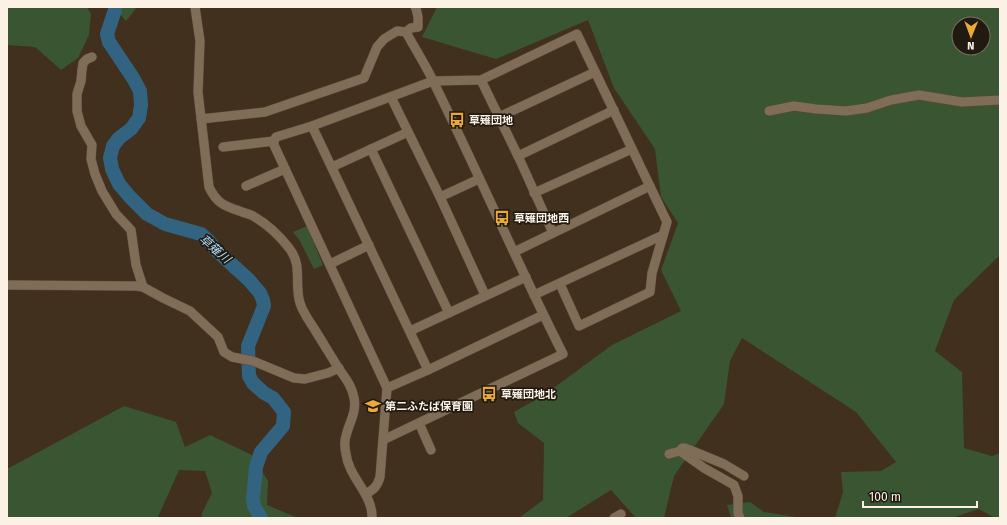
<svg xmlns="http://www.w3.org/2000/svg" width="1007" height="525" font-family="'Fira Sans','Noto Sans JP',sans-serif">
<style>
.green{fill:#395531;fill-rule:evenodd}
.lines{fill:none;stroke-linecap:round;stroke-linejoin:round}
.river{stroke:#326481;stroke-width:14}
.minor-casing{stroke:#5a4c3b;stroke-width:10}
.minor{stroke:#7f6d58;stroke-width:9}
.labels{text-anchor:middle;dominant-baseline:central;stroke-width:3.5;stroke-linejoin:round;paint-order:stroke}
.poi-label{font-size:11px;font-weight:bold;fill:#fbf1e5;stroke:#211a11;text-anchor:start}
.water-label{font-size:12px;font-style:italic;fill:#b1defa;stroke:#211a11}
</style>
<rect width="100%" height="100%" fill="#40301d"/>
<g class="green">
<polygon points="7,7 87,7 91,14 89,35 78,58 61,70 35,47 7,45"/>
<polygon points="114,7 137,7 126,21"/>
<path d="M437 7H1000V255L954 300 935 351 962 372 964 448 992 456 1000 453V518H995L979 509 952 518H835L843 492 841 472 881 471 896 462 856 412 742 338 730 361 724 404 674 476 664 518H636L611 490 566 518H519L543 500 544 443 518 423 514 412 544 395 612 345 681 311 661 270 678 223 661 197 655 149 614 88 588 20 496 59 422 37ZM959 24H983V48H959Z"/>
<polygon points="307,226 323,265 314,269 300,241 293,232"/>
<polygon points="124,406 176,422 185,447 210,435 252,455 268,481 267,505 298,518 202,518 202,513 212,493 205,471 179,470 158,517 157,518 7,518 7,469"/>
<polygon points="750,502 764,512 803,518 731,518 727,505"/>
</g>
<g class="lines">
<polyline class="river" points="115,7 115,10 107,34 109,42 133,78 140,91 141,105 139,118 131,129 119,138 113,146 110,158 112,169 119,184 130,197 147,214 165,224 201,234 208,240 216,250 249,280 260,293 263,300 264,306 248,346 249,376 253,383 264,393 273,398 284,412 283,426 261,452 256,467 253,499 254,506 261,518"/>
<defs>
<g id="minor">
<path d="M195 7 200 41 198 92 209 187C217 204 225 206 242 212 245 213 250 214 253 216 267 224 279 235 289 248 303 265 294 284 300 303 303 313 310 322 315 330 323 343 331 356 339 369 346 379 352 386 354 398 357 412 349 423 346 436 344 441 345 449 346 454 349 478 373 494 372 518"/>
<polyline points="406,32 411,28 418,27 418,17 416,8 415,7"/>
<polyline points="92,57 87,59 83,63 82,70 81,81 77,94 77,111 81,126 92,145 91,159 95,174 102,191 116,214 131,230 136,265 143,287"/>
<polyline points="481,80 518,156 553,233"/>
<polyline points="391,97 440,197 485,295"/>
<polyline points="769,111 794,106 816,109 846,111 867,108 891,100 919,95 962,102 1000,100"/>
<polyline points="499,117 595,72"/>
<path d="M201 119 265 112 364 78 377 47 384 39 397 31 406 32C415 49 426 65 434 83 478 172 518 265 563 354L383 440"/>
<polyline points="312,126 428,370"/>
<polyline points="223,147 274,141"/>
<polyline points="371,149 449,313"/>
<polyline points="518,156 614,110"/>
<polyline points="332,167 408,132"/>
<polyline points="246,186 285,169"/>
<polyline points="534,193 632,149"/>
<polyline points="440,197 479,179"/>
<polyline points="514,252 650,186"/>
<polyline points="330,264 369,245"/>
<polyline points="7,285 136,286 143,287 163,298 190,311 218,337 224,352 232,357 253,361 294,378 305,379 328,373 339,368"/>
<polyline points="534,295 663,235"/>
<polyline points="410,331 526,277"/>
<polyline points="387,388 428,370 543,315"/>
<polyline points="419,423 431,450"/>
<polyline points="680,451 704,468 734,485 738,496 738,513 740,518"/>
<polyline points="669,454 680,451 682,448 685,448 724,464 744,476"/>
<path d="M366 494C374 489 377 487 380 477L387 388 274 145V141L276 137 312 126 433 81 481 80 577 34 667 222 652 273 650 292 579 326 560 284"/>
<polyline points="614,518 621,514"/>
</g>
</defs>
<use href="#minor" class="minor-casing"/>
<use href="#minor" class="minor"/>
</g>
<defs>
<symbol id="bus-bare" viewBox="-9 -9 18 18"><path d="M-5-6H5V4H4V6H2V4H-2V6H-4V4H-5ZM-3.5-4V0h7V-4ZM-3.5 1.2v1.5H-2V1.2ZM2 1.2v1.5H3.5V1.2Z" fill="#eba939" stroke="#211a11" stroke-width="2.5" paint-order="stroke"/></symbol>
<symbol id="school-bare" viewBox="-9 -9 18 18"><path d="M0-5L7-2L0 1L-7-2ZM-4 1L0 2.5L4 1V4Q0 6-4 4Z" fill="#eba939" stroke="#211a11" stroke-width="2.5" paint-order="stroke"/></symbol>
</defs>
<g fill-rule="evenodd">
<use href="#bus-bare" x="446" y="109" width="22" height="22"/>
<use href="#bus-bare" x="491" y="207" width="22" height="22"/>
<use href="#bus-bare" x="478" y="383" width="22" height="22"/>
<use href="#school-bare" x="362" y="395" width="22" height="22"/>
</g>
<g class="labels">
<g class="poi-label">
<text x="469" y="120">草薙団地</text>
<text x="514" y="218">草薙団地西</text>
<text x="501" y="394">草薙団地北</text>
<text x="385" y="406">第二ふたば保育園</text>
</g>
<g class="water-label">
<text transform="translate(215 249) rotate(41)">草薙川</text>
</g>
</g>
<rect width="1007" height="525" fill="none" stroke="#fbf1e5" stroke-width="16"/>
<g transform="translate(971 36) rotate(181)"><circle r="19" fill="#211a11" stroke="#787066"/>
<path d="M0-3L7 15L0 10L-7 15Z" fill="#eba939"/>
<text y="-6" font-size="11" font-weight="bold" text-anchor="middle" fill="#fbf1e5">N</text>
</g>
<path d="M863 501v6h114v-6" fill="none" stroke="#fbf1e5" stroke-width="2"/>
<text x="869" y="501" font-size="12" fill="#fbf1e5" stroke="#211a11" stroke-width="3" paint-order="stroke">100 m</text>
</svg>
